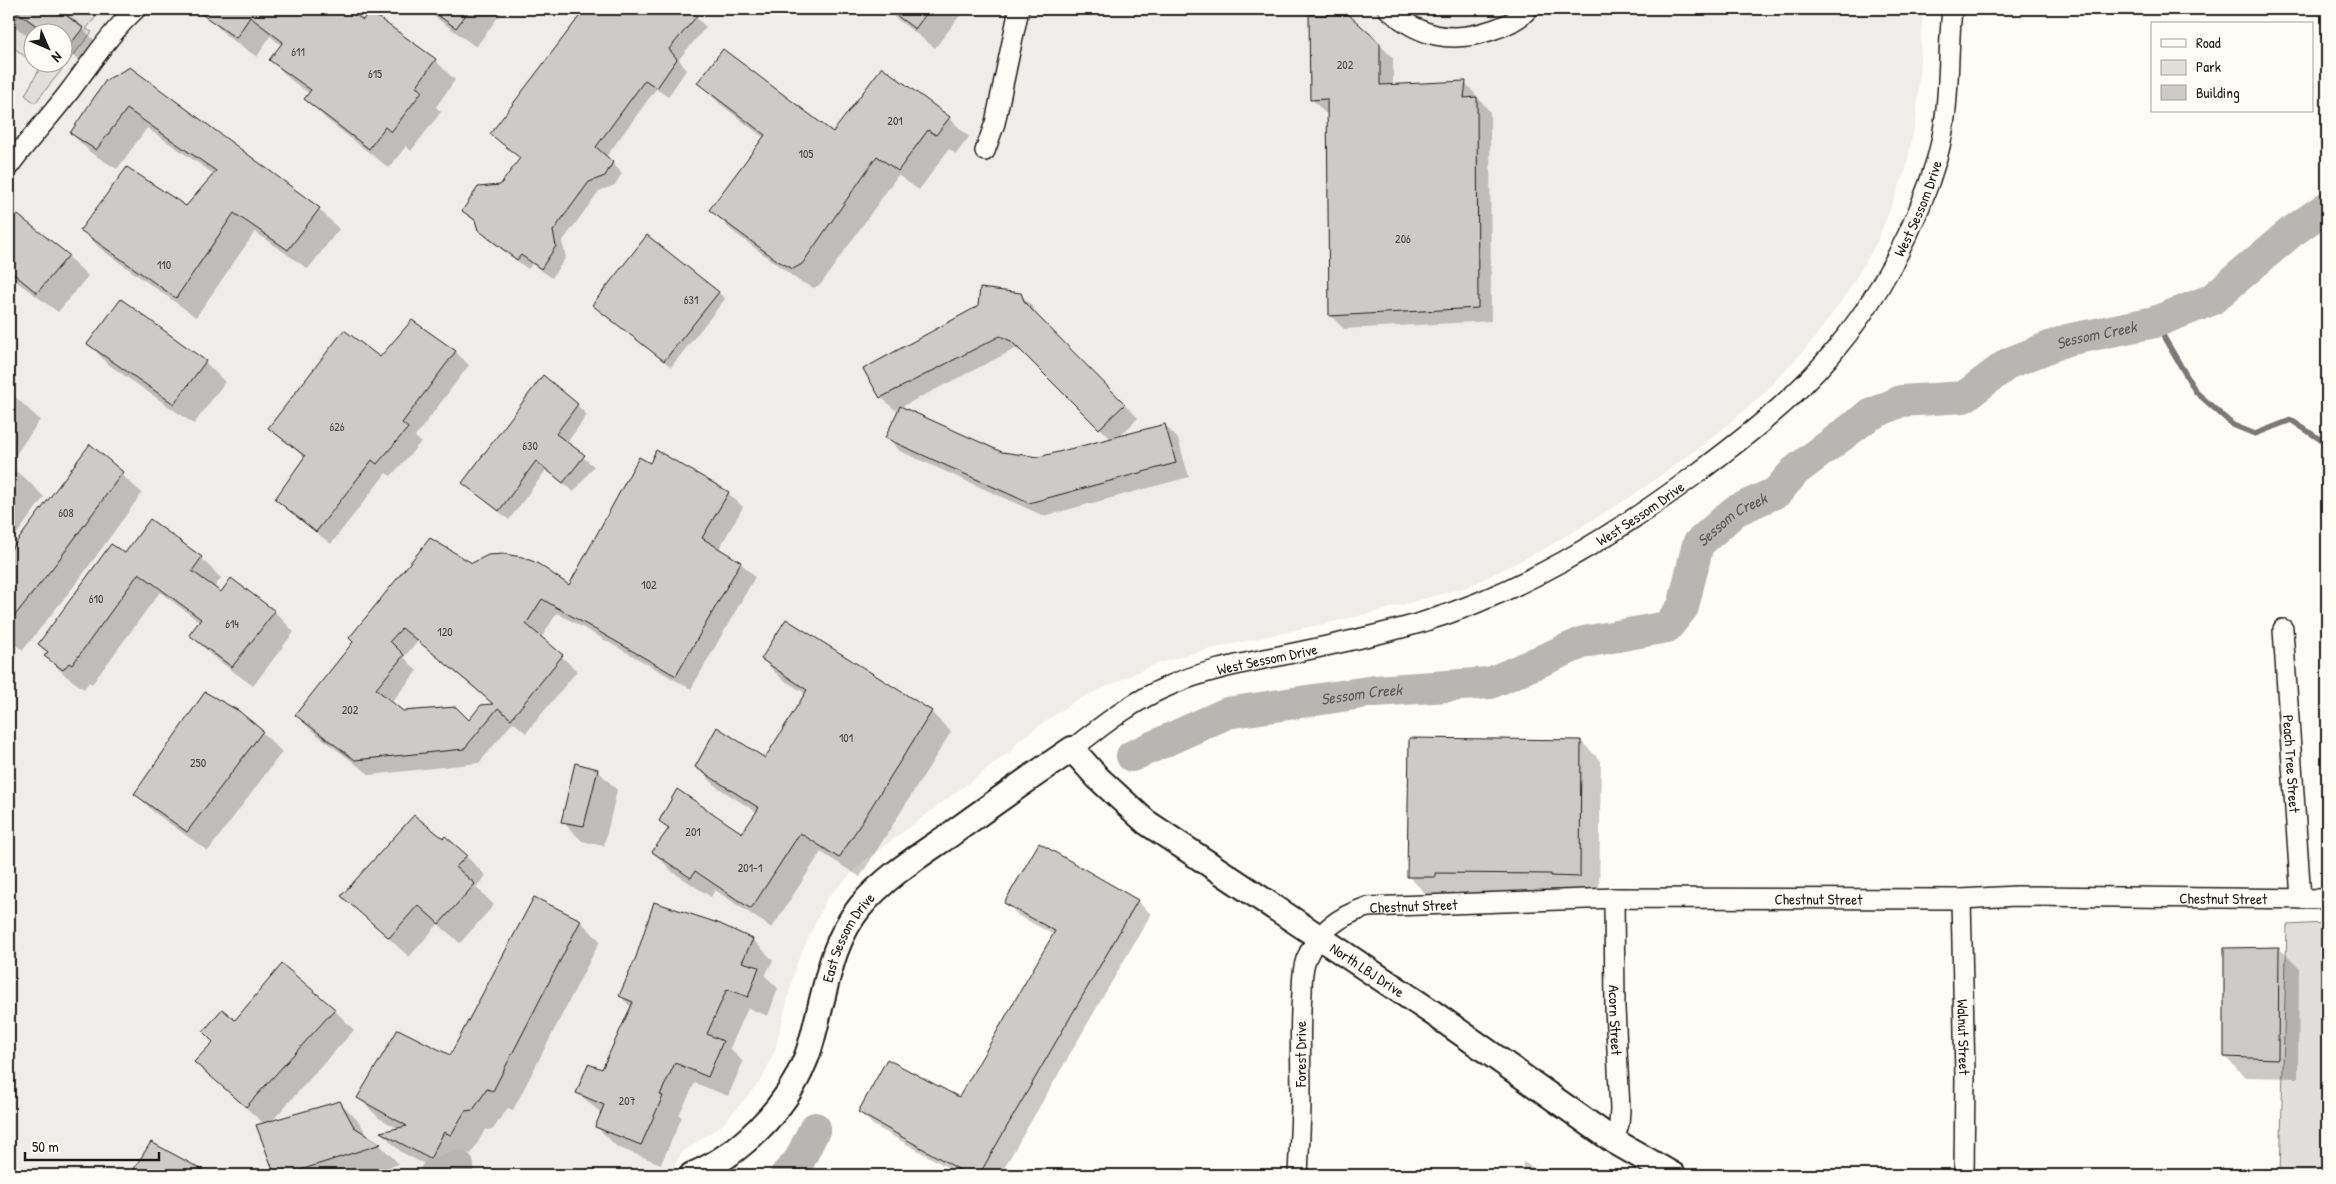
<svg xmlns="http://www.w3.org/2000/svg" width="2336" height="1184" font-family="'Patrick Hand',sans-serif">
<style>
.built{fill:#eeede9;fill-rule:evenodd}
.green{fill:#e0dfdb;stroke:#7e7e7c}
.shadow{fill:#0003;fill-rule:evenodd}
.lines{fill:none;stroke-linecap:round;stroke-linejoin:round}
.stream{stroke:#797876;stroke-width:5.5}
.river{stroke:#b7b6b2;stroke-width:32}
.building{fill:#cccbc8;stroke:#1c1c1c;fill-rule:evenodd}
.minor-casing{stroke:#1c1c1c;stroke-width:22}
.tertiary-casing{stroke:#1c1c1c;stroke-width:28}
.minor{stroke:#fdfcf7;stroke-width:19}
.tertiary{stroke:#fdfcf7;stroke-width:24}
.labels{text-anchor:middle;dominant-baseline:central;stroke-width:4.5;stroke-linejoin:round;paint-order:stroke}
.number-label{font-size:12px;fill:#484847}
.street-label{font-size:15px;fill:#1c1c1c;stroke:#fdfcf7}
.water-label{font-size:16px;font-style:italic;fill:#5a5a58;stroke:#fdfcf7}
</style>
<rect width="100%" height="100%" fill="#fdfcf7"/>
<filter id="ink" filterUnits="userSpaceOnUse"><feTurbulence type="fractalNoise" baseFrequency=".02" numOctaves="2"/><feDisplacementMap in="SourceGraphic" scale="10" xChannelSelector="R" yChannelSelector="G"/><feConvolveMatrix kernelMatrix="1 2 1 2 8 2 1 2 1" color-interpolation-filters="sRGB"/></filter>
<g filter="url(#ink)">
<path class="built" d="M9 9H1922V21L1917 113 1906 169 1877 242 1845 296 1813 340 1762 395 1707 442 1629 498 1542 550 1467 587 1368 614 1197 652 1153 665 1075 701 1019 740 1011 751 863 862 827 898 796 965 775 1050 762 1079 723 1124 681 1153 670 1175H9ZM32 32H62V62H32Z"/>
<g class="green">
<polygon points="72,9 94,9 99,13 86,29 92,32 35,103 25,95 40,68 33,63 62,62 63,46 67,49 83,27 67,16"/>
<polygon points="20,14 45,32 32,32 32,62 9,44 9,20 13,23"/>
<polygon points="2327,923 2327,1175 2280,1175 2287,925"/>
</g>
<g class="shadow">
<polygon points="9,9 64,9 96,42 81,61 62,48 62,32 42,32 34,27 27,36 9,22"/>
<polygon points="214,9 345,9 363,21 369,12 435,60 455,80 436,107 441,112 411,151 406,146 389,168 326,119 306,99 310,94 291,80 271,60 282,46 270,36 257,57 228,37 208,17"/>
<polygon points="424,9 504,9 476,47"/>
<polygon points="588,9 687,9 706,27 679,59 686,70 668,97 656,89 606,157 622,173 615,185 599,191 562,242 566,257 552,278 532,264 528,269 489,240 479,230 477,223 463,211 501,186 521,159 491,134"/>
<polygon points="884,9 965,9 935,48"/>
<polygon points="1379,44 1393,58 1393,85 1465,82 1490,112 1491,321 1344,329 1330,315 1328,113 1325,113 1312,99"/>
<polygon points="107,81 319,209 339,229 308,269 255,232 196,317 102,250 82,230 186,208 214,174 147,128 117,169 91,153 71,133"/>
<polygon points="699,83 834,134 949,118 969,137 956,154 949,149 919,190 898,175 821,284 814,288 799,281 731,230 711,210 764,138 719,103"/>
<polygon points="13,213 68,256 88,276 58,312 9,276 9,218"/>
<polygon points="718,292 725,299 671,367 593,305"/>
<polygon points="1020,294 1034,308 1038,318 1138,418 1118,438 1165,425 1178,439 1189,477 1044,516 900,451 887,437 1039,459 1111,439 1026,354 1015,349 895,410 881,397 979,307"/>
<polygon points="413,321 456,352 469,365 415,437 421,442 391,476 386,473 331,544 290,512 277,499 305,458 270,428 380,359"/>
<polygon points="89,344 205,362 225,382 194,424 108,364"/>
<polygon points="9,391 40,420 9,464"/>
<polygon points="577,405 587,415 566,444 594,466 574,492 546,470 509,520 464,483"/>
<polygon points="90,446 142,493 78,581 23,650 9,641 9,554"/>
<polygon points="9,467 24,477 44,497 9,545"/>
<path d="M728 493 743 507 719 549 741 563 755 577 691 689 557 613 541 638 577 671 526 733 513 722 479 763 370 775 311 730 296 715 472 564 569 587ZM418 641 494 705 469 722 403 712 391 703 417 671 404 657Z"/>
<polygon points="150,521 201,558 221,578 214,588 221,594 232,580 275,612 294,632 253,686 211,655 191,635 200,622 160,592 92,684 89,682 84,689 66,676 46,656 48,653 39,644 125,555"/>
<polygon points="762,659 931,712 951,732 860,877 821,852 772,928 715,890 711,897 673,872 653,852 669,829 661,820 743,835 758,813 717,787 697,767 765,759 806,694 782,679"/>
<polygon points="262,732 282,752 208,851 155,813 135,793"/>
<polygon points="1581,741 1601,761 1599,896 1570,893 1454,892 1454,897 1428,896 1408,876"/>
<polygon points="597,770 617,790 604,846 582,841 562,821"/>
<polygon points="466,856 486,876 476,887 494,905 460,943 438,924 409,957 343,896"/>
<polygon points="1137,901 1151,914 1000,1175 961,1175 873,1125 860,1112 959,1099 1054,935 1019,916 1006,903"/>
<polygon points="580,921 600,941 513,1110 508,1108 493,1129 485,1130 471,1154 464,1152 451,1175 445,1175 401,1152 382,1133 399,1129 379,1118 359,1098 450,1057"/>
<polygon points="753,940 773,960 765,976 778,988 768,1016 748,1008 730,1048 743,1062 728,1096 695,1083 679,1115 682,1117 661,1164 617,1147 597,1127 602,1114 578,1093 602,1071 632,1008 620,996"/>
<polygon points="2279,948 2299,968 2298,1078 2245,1077 2225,1057"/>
<polygon points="334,1010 354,1030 271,1122 340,1102 360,1123 368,1137 380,1145 399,1164 365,1175 276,1175 257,1126 264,1124 196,1062 235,1022"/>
<polygon points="151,1143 209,1175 132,1175"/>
<polygon points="1523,1162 1547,1175 1522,1175"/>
</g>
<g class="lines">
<polyline class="stream" points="2155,322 2196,392 2233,425 2255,434 2291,420 2327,444"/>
<g class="river">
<path id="s1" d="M1132 756 1227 713 1375 691 1490 683 1584 642 1667 627 1683 607 1698 544 1735 511 1777 492 1795 471 1868 416 1901 401 1964 397 2009 363 2067 340 2155 322 2211 300 2290 233 2327 207"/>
<polyline points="435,1175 458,1166"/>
<polyline points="786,1175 799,1161 815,1128"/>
</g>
</g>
<g class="building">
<polygon points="13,9 72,9 67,16 83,28 62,55 62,32 45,32"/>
<polygon points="194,9 347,9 363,20 369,11 436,59 416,87 422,91 418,97 391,132 385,127 369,149 304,99 311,90 269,60 283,42 250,17 236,38"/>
<polygon points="429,9 470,9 456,28"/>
<polygon points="585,9 688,9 697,16 669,49 677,59 657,88 645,80 596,147 613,162 605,176 589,182 553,231 556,246 541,269 521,255 517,260 478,230 475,220 462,211 478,187 500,185 520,158 490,134"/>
<polygon points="888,9 930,9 915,29"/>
<polygon points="1348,14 1380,43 1380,85 1466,81 1464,98 1477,97 1478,308 1329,316 1327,99 1310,100 1309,15"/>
<polygon points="723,49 833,132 882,67 950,117 936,135 928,130 898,171 877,156 802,264 793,269 778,261 709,210 765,135 697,83"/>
<polygon points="130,67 320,208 288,250 234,213 176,298 80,230 127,167 186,206 216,171 127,109 96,150 70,133 106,80"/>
<polygon points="9,208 69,255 37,293 9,270"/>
<polygon points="647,235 719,292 664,361 592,305"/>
<polygon points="980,288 1021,293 1025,303 1125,404 1099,429 1011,341 1000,336 880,398 863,369 978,306"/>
<polygon points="121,299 206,361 174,404 87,344"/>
<polygon points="412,320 456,351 402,423 408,428 377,464 372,460 316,532 275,499 305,456 268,428 344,330 380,357"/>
<polygon points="543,375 578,404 556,434 585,455 563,483 536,461 499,511 462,483"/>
<polygon points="900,406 1002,452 1039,457 1165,424 1176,463 1029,503 885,438"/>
<polygon points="90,444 123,472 58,561 9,623 9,552"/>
<path d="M656 450 729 492 702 538 741 562 676 676 542 599 526 624 563 655 511 719 498 708 464 749 355 760 295 715 353 642 349 638 430 538 472 563 488 555 504 554 522 557 537 563 569 585 639 457 650 463ZM402 628 475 688 493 704 481 705 469 720 456 707 403 711 376 689 404 655 390 641Z"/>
<polygon points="150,519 202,557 192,571 221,592 231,578 275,611 232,667 189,635 201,619 139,573 72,665 69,663 63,670 44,656 48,652 38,644 111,544 125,553"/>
<polygon points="786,619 932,711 839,858 800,833 751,909 695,871 691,878 652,852 669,828 659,821 677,789 742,833 759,808 695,767 717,727 765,758 807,690 761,659"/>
<polygon points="205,692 239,711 263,731 187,832 134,794"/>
<polygon points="1409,738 1581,740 1580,877 1551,876 1551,874 1435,873 1435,877 1407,877"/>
<polygon points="575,763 598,769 584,826 561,822"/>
<polygon points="414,815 443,838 445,836 467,855 456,867 475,884 439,924 418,905 389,938 341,896"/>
<polygon points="1039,843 1138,900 979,1175 969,1175 858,1112 887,1059 959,1097 1055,931 1004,903"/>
<polygon points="534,897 581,920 493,1091 487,1089 473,1110 465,1111 451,1135 444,1132 430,1159 380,1132 407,1126 357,1098 398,1029 450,1055"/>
<polygon points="654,902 718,923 753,939 742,962 759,967 748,997 727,989 707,1034 723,1041 708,1077 675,1063 660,1095 663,1096 641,1145 595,1127 604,1105 576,1093 588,1064 602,1069 633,1002 619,996 636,957"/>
<polygon points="2279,947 2278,1059 2224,1057 2224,948"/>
<polygon points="282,964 335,1009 246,1107 194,1062 213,1042 203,1032 222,1009 235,1020"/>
<polygon points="340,1101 354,1127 381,1144 285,1175 275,1175 256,1125"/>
<polygon points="151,1142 212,1175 130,1175"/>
</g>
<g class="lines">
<defs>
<g id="minor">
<path d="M1388 9C1420 37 1451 44 1492 30 1505 26 1519 20 1528 9"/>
<polyline points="985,151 995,123 1019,9"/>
<path d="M9 166C28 140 50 117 69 92 91 63 110 33 136 9"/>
<path id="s2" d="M2283 629 2301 899"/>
<path id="s3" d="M1072 749C1103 725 1134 700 1171 685 1203 671 1240 664 1274 657 1323 647 1372 637 1420 623 1522 592 1610 538 1695 475 1743 439 1791 402 1831 355 1877 301 1917 227 1937 158 1951 109 1947 58 1952 9"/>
<path id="s4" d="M1614 898 1615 1008 1620 1110 1619 1124 1614 1141"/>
<path id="s5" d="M1961 899 1965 1075 1964 1175"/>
<path id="s6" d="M1298 1175C1299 1150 1301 1125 1301 1099 1301 1064 1299 1028 1302 993 1302 982 1302 970 1306 959 1318 931 1339 916 1367 907L1614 898 1961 899 2016 896 2327 899"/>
</g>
<g id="tertiary">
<path id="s7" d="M692 1175C739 1155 785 1110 804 1063 811 1048 814 1031 818 1016 828 977 834 939 860 907 885 877 919 856 951 834 991 805 1031 777 1072 749L1098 778 1146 822 1433 1013 1614 1141 1673 1175"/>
</g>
</defs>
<use href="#minor" class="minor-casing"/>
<use href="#tertiary" class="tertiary-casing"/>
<use href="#minor" class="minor"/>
<use href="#tertiary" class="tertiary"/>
</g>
</g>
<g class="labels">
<g class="number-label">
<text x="298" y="51">611</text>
<text x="1345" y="64">202</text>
<text x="375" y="73">615</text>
<text x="895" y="120">201</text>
<text x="806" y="153">105</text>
<text x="1403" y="238">206</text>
<text x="164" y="264">110</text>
<text x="691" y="299">631</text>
<text x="337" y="426">626</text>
<text x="530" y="445">630</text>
<text x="66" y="512">608</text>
<text x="649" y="584">102</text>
<text x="96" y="598">610</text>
<text x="232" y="623">614</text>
<text x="445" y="631">120</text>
<text x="350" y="709">202</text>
<text x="846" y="737">101</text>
<text x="198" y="762">250</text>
<text x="693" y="831">201</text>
<text x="750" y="867">201-1</text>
<text x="627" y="1100">207</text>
</g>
<g class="street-label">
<text stroke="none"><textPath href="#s3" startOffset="1042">West Sessom Drive</textPath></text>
<text stroke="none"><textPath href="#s3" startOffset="622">West Sessom Drive</textPath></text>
<text stroke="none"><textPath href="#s3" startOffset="218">West Sessom Drive</textPath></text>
<text stroke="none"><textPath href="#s2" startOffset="135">Peach Tree Street</textPath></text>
<text stroke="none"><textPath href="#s6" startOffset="1156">Chestnut Street</textPath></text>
<text stroke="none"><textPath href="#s6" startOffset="751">Chestnut Street</textPath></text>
<text stroke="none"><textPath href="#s6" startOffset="346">Chestnut Street</textPath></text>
<text stroke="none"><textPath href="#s7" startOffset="296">East Sessom Drive</textPath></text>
<text stroke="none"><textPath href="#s7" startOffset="964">North LBJ Drive</textPath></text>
<text stroke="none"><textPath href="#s4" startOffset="122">Acorn Street</textPath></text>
<text stroke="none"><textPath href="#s5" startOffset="138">Walnut Street</textPath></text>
<text transform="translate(1300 1054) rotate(-90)">Forest Drive</text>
</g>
<g class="water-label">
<text stroke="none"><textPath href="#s1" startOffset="1109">Sessom Creek</textPath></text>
<text stroke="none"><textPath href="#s1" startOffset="689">Sessom Creek</textPath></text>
<text stroke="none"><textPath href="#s1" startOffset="240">Sessom Creek</textPath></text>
</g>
</g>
<rect width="2336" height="1184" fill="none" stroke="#fdfcf7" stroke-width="30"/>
<rect x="15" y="15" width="2306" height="1154" fill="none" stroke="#1c1c1c" stroke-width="2" filter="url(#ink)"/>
<rect x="2151" y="22" width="162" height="90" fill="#fdfcf7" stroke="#a3a29f"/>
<rect x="2161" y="39" width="25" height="8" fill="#fdfcf7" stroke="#a3a29f"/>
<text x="2196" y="48" font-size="15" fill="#1c1c1c">Road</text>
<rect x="2161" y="60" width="25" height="15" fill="#e0dfdb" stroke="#a3a29f"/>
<text x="2196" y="72" font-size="15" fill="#1c1c1c">Park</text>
<rect x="2161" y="85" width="25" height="15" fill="#cccbc8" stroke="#a3a29f"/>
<text x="2196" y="98" font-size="15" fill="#1c1c1c">Building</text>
<g transform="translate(48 48) rotate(135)"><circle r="24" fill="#fdfcf7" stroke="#a3a29f"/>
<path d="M0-4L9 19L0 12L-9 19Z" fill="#1c1c1c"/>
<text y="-8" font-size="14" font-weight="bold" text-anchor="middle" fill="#1c1c1c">N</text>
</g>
<path d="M25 1152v8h134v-8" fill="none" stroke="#1c1c1c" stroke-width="2.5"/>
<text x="32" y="1152" font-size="15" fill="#1c1c1c" stroke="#fdfcf7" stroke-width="4" paint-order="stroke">50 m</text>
</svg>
